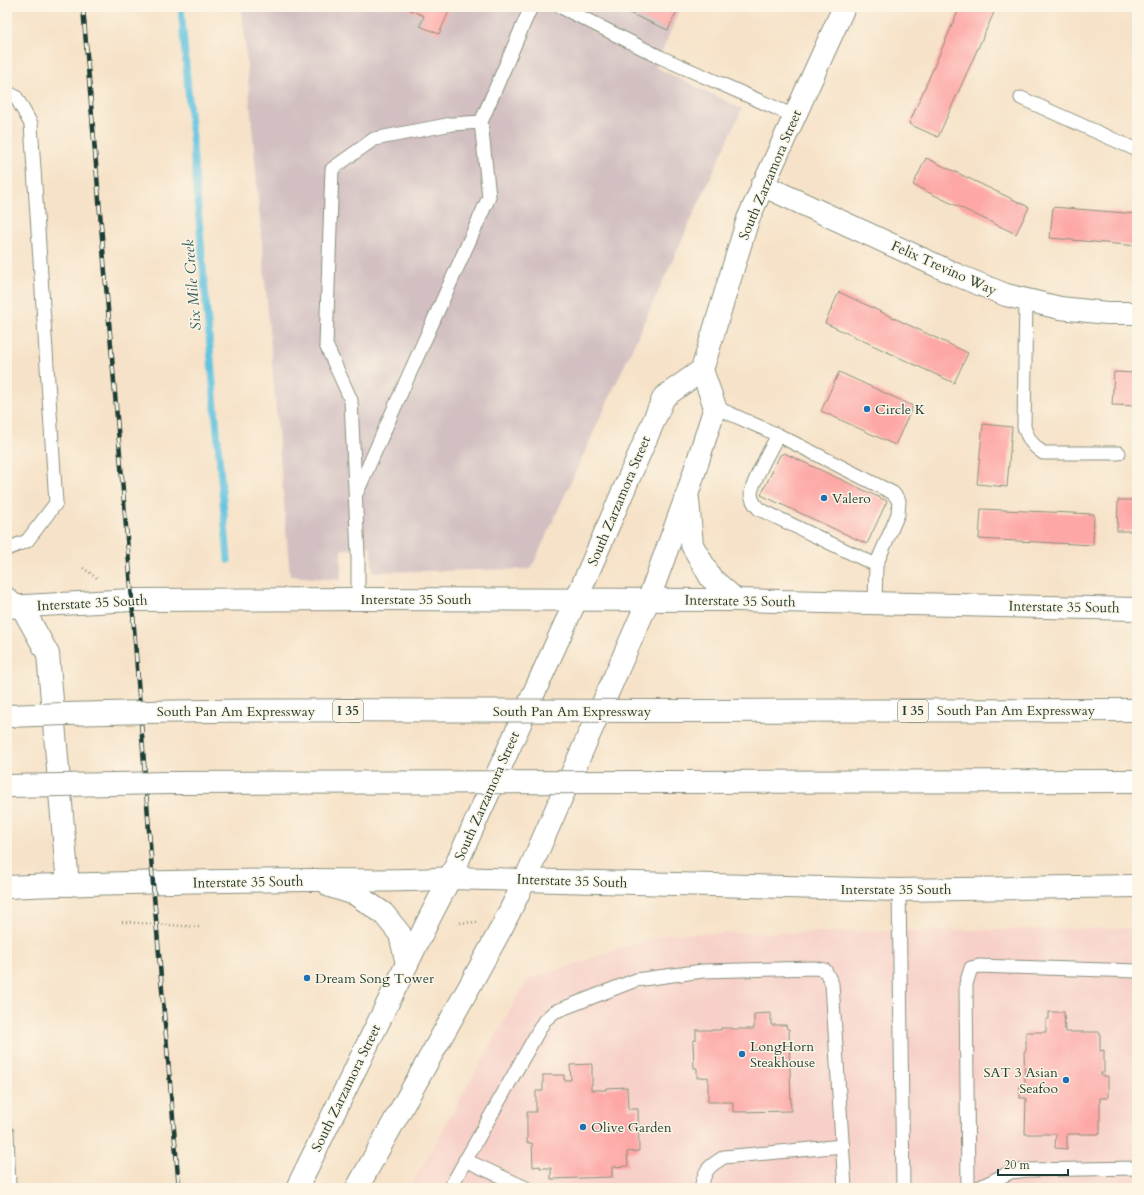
<svg xmlns="http://www.w3.org/2000/svg" width="1144" height="1195" font-family="Cardo,serif">
<style>
.built{fill:#f7d1c9}
.industrial{fill:#d2bfc1}
.lines{fill:none;stroke-linecap:round;stroke-linejoin:round}
.stream{stroke:#61c3df;stroke-width:7}
.building{fill:#fda8a7}
.service-casing{stroke:#8a907e;stroke-width:15}
.minor-casing{stroke:#8a907e;stroke-width:24}
.secondary-casing{stroke:#8a907e;stroke-width:24}
.motorway-casing{stroke:#8a907e;stroke-width:24}
.path{stroke:#8a907e;stroke-width:2.5;stroke-dasharray:1 3;stroke-linecap:butt}
.service{stroke:#fff;stroke-width:13}
.minor{stroke:#fff;stroke-width:22}
.secondary{stroke:#fff;stroke-width:22}
.motorway{stroke:#fff;stroke-width:22}
.rail-casing{stroke:#1f3d34;stroke-width:4.5}
.rail{stroke:#fcf5e5;stroke-width:3;stroke-dasharray:9;stroke-linecap:butt}
.motorway-bridge-casing{stroke:#8a907e;stroke-width:24;stroke-linecap:butt}
.motorway-bridge{stroke:#fff;stroke-width:22}
.poi-dot{fill:#1f6fb2;stroke:#fcf5e5;stroke-width:1.5}
.labels{text-anchor:middle;dominant-baseline:central;stroke-width:3;stroke-linejoin:round;paint-order:stroke}
.shield{fill:#fcf5e5;stroke:#617469;stroke-width:1}
.shield-label{font-size:13px;font-weight:bold;fill:#1f3d34}
.street-label{font-size:14px;fill:#1f3d34;stroke:#fcf5e5}
.poi-label{font-size:14px;fill:#1f3d34;stroke:#fcf5e5;text-anchor:start}
.water-label{font-size:15px;font-style:italic;fill:#305e5f;stroke:#fcf5e5}
</style>
<rect width="100%" height="100%" fill="#fcf5e5"/>
<filter id="ink" filterUnits="userSpaceOnUse"><feTurbulence type="fractalNoise" baseFrequency=".025" numOctaves="2"/><feDisplacementMap in="SourceGraphic" scale="8" xChannelSelector="R" yChannelSelector="G"/><feConvolveMatrix kernelMatrix="1 2 1 2 8 2 1 2 1" color-interpolation-filters="sRGB"/></filter>
<filter id="wash" filterUnits="userSpaceOnUse"><feTurbulence type="fractalNoise" baseFrequency=".012" numOctaves="4" result="noise"/><feDisplacementMap in="SourceGraphic" scale="16" xChannelSelector="R" yChannelSelector="G"/><feGaussianBlur stdDeviation="0.9" result="paint"/><feColorMatrix in="noise" values="0 0 0 0 0 0 0 0 0 0 0 0 0 0 0 0 0 1.4 0 .05"/><feComposite in="paint" operator="in"/></filter>
<g filter="url(#wash)">
<rect width="100%" height="100%" fill="#f6e2c8"/>
<polygon class="built" points="1137,928 1137,1188 410,1188 527,980 665,934"/>
<polygon class="industrial" points="242,7 680,7 656,67 742,109 531,569 373,572 371,546 341,550 341,580 290,576"/>
<g class="lines">
<polyline class="stream" points="181,7 228,560"/>
</g>
<g id="blocks">
<g class="building">
<polygon points="404,7 451,7 439,34 420,26 424,16"/>
<polygon points="632,7 679,7 668,30 629,13"/>
<polygon points="960,7 993,7 996,8 938,137 909,124"/>
<polygon points="926,158 1029,207 1016,234 913,185"/>
<polygon points="1053,207 1137,214 1137,246 1050,238"/>
<polygon points="839,292 968,353 954,383 825,323"/>
<polygon points="839,372 913,406 895,445 821,411"/>
<polygon points="1114,372 1137,373 1137,406 1112,405"/>
<polygon points="983,424 1012,427 1007,487 977,484"/>
<polygon points="784,453 887,501 867,544 761,495 780,455"/>
<polygon points="1118,500 1137,500 1137,531 1117,531"/>
<polygon points="981,509 1094,514 1093,545 979,539"/>
<polygon points="1049,1012 1064,1012 1065,1032 1100,1032 1100,1051 1104,1050 1104,1073 1101,1073 1101,1076 1108,1076 1108,1098 1100,1098 1100,1134 1067,1134 1067,1149 1055,1148 1056,1134 1025,1134 1026,1098 1020,1098 1020,1085 1025,1085 1024,1051 1026,1051 1026,1032 1046,1032 1046,1019 1049,1019"/>
<polygon points="771,1013 771,1025 786,1025 787,1029 789,1029 791,1111 733,1112 733,1102 708,1102 708,1077 697,1078 697,1068 694,1068 693,1041 696,1040 696,1030 721,1030 721,1028 732,1028 732,1029 754,1029 754,1014"/>
<polygon points="592,1064 592,1085 591,1085 591,1090 606,1090 606,1088 627,1087 628,1109 638,1109 639,1151 627,1152 628,1166 612,1167 612,1177 551,1179 551,1168 540,1168 540,1166 533,1167 532,1143 527,1143 527,1112 536,1112 536,1091 543,1091 543,1075 564,1075 564,1080 571,1080 570,1065"/>
</g>
</g>
</g>
<g filter="url(#ink)">
<use href="#blocks" fill-opacity="0" stroke="#8a907e" stroke-width="1"/>
<g class="lines">
<defs>
<g id="service">
<polyline points="561,7 660,57 794,116"/>
<polyline points="7,92 16,97 31,124 56,503 27,541 7,549"/>
<polyline points="1021,98 1137,150"/>
<path d="M1026 300 1024 427C1028 439 1033 446 1043 453H1119"/>
<polyline points="715,407 778,435 893,493 899,501 898,514 876,565"/>
<path d="M778 435C771 448 753 480 751 493 751 499 754 504 759 509L876 565 875 603"/>
<polyline points="357,492 408,377 489,197 481,122"/>
<polyline points="7,593 22,607"/>
<polyline points="358,599 358,555 351,400 326,345 332,169 374,139 452,124 481,122 531,7"/>
<polyline points="899,890 903,1188"/>
<polyline points="7,1132 9,1188"/>
<polyline points="465,1160 526,1188"/>
<polyline points="450,1188 544,1021 554,1012 636,980 703,971 815,968 825,970 832,984 845,1188"/>
<path d="M701 1188C705 1169 708 1167 724 1157L843 1146"/>
<polyline points="968,1188 966,984 971,968 979,966 1137,971"/>
<polyline points="978,1188 1011,1172 1027,1170 1137,1168"/>
</g>
<polyline id="minor" points="762,185 957,275 1006,295 1060,308 1107,313 1137,313"/>
<g id="secondary">
<polyline points="688,500 692,545 711,578 736,600"/>
<polyline points="7,607 132,600 358,599 736,600 1137,609"/>
<polyline points="22,607 48,654 68,885"/>
<polyline points="330,886 355,894 383,913 400,934 407,964"/>
<path d="M7 887C109 883 211 881 314 880 359 880 405 882 450 878L899 890 1137 886"/>
<polyline points="297,1188 429,919 450,878 576,600 664,397 702,370"/>
<polyline points="357,1188 468,989 502,927 525,880 648,601 688,492 715,407 702,370 748,219 844,7"/>
</g>
<g id="motorway">
<polyline points="690,711 1137,710"/>
<polyline points="680,782 1137,781"/>
</g>
</defs>
<use href="#service" class="service-casing"/>
<use href="#minor" class="minor-casing"/>
<use href="#secondary" class="secondary-casing"/>
<use href="#motorway" class="motorway-casing"/>
<g class="path">
<polyline points="83,568 97,578"/>
<polyline points="122,922 199,927"/>
<polyline points="456,923 479,922"/>
</g>
<use href="#service" class="service"/>
<use href="#minor" class="minor"/>
<use href="#secondary" class="secondary"/>
<use href="#motorway" class="motorway"/>
<defs>
<polyline id="rail" points="83,7 131,587 153,884 179,1188"/>
</defs>
<use href="#rail" class="rail-casing"/>
<use href="#rail" class="rail"/>
<defs>
<g id="motorway-bridge">
<path d="M7 716C234 707 462 711 690 711"/>
<polyline points="7,786 168,783 680,782"/>
</g>
</defs>
<use href="#motorway-bridge" class="motorway-bridge-casing"/>
<use href="#motorway-bridge" class="motorway-bridge"/>
</g>
</g>
<g class="poi-dot">
<circle cx="867" cy="409" r="4"/>
<circle cx="824" cy="498" r="4"/>
<circle cx="307" cy="978" r="4"/>
<circle cx="742" cy="1054" r="4"/>
<circle cx="1066" cy="1080" r="4"/>
<circle cx="583" cy="1127" r="4"/>
</g>
<g class="labels">
<g class="shield">
<rect x="333" y="700" width="30" height="22" rx="3"/>
<rect x="898" y="700" width="30" height="22" rx="3"/>
</g>
<g class="shield-label">
<text x="348" y="711">I 35</text>
<text x="913" y="711">I 35</text>
</g>
<g class="street-label">
<text transform="translate(770 175) rotate(-67)">South Zarzamora Street</text>
<text transform="translate(944 268) rotate(24)">Felix Trevino Way</text>
<text transform="translate(619 501) rotate(-67)">South Zarzamora Street</text>
<text x="416" y="599">Interstate 35 South</text>
<text transform="translate(740 601) rotate(1)">Interstate 35 South</text>
<text transform="translate(92 603) rotate(-3)">Interstate 35 South</text>
<text transform="translate(1064 607) rotate(1)">Interstate 35 South</text>
<text x="1016" y="710">South Pan Am Expressway</text>
<text x="236" y="711">South Pan Am Expressway</text>
<text x="572" y="711">South Pan Am Expressway</text>
<text transform="translate(487 796) rotate(-66)">South Zarzamora Street</text>
<text transform="translate(572 881) rotate(2)">Interstate 35 South</text>
<text transform="translate(248 882) rotate(-1)">Interstate 35 South</text>
<text x="896" y="889">Interstate 35 South</text>
<text transform="translate(346 1088) rotate(-64)">South Zarzamora Street</text>
</g>
<g class="poi-label">
<text x="875" y="409">Circle K</text>
<text x="832" y="498">Valero</text>
<text x="315" y="978">Dream Song Tower</text>
<text x="750" y="1046">LongHorn<tspan x="750" dy="16">Steakhouse</tspan></text>
<text x="1058" y="1072" text-anchor="end">SAT 3 Asian<tspan x="1058" dy="16">Seafoo</tspan></text>
<text x="591" y="1127">Olive Garden</text>
</g>
<g class="water-label">
<text transform="translate(192 285) rotate(-95)">Six Mile Creek</text>
</g>
</g>
<rect width="1144" height="1195" fill="none" stroke="#fcf5e5" stroke-width="24"/>
<path d="M998 1169v6h70v-6" fill="none" stroke="#1f3d34" stroke-width="2"/>
<text x="1004" y="1169" font-size="12" fill="#1f3d34" stroke="#fcf5e5" stroke-width="3" paint-order="stroke">20 m</text>
</svg>
